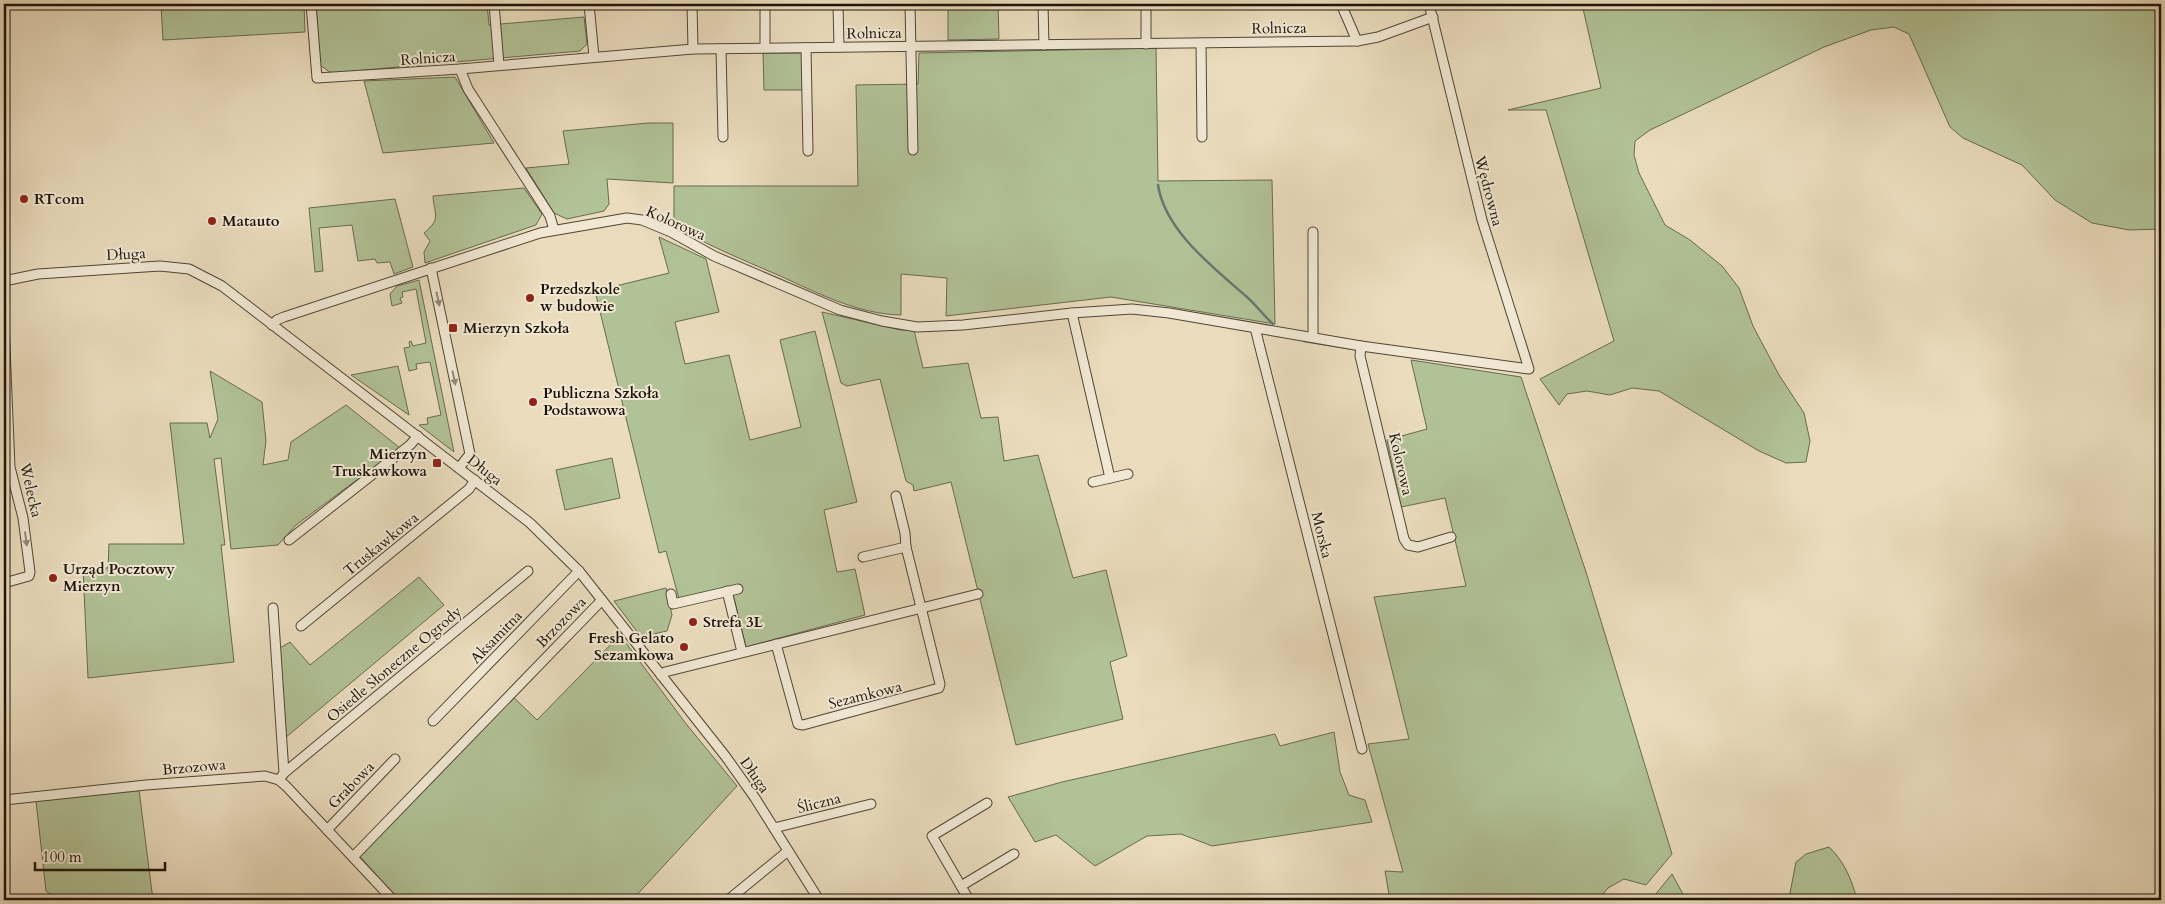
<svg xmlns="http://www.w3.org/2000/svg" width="2165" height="904" font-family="Cardo,serif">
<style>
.green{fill:#b1c296;stroke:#676b50}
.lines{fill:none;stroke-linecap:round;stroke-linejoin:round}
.stream{stroke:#67786f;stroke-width:2.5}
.minor-casing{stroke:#504636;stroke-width:11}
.minor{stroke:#f1e8d4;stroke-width:9}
.oneway{fill:#928979}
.poi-dot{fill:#8f2418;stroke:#f1e8d4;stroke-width:2}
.labels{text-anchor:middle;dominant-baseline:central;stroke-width:4;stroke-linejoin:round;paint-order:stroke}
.street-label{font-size:15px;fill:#1d1409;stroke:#f1e8d4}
.poi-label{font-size:15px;font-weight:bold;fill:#1d1409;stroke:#f1e8d4;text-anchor:start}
</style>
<rect width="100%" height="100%" fill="#eadcbd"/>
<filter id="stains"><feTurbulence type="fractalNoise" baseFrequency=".004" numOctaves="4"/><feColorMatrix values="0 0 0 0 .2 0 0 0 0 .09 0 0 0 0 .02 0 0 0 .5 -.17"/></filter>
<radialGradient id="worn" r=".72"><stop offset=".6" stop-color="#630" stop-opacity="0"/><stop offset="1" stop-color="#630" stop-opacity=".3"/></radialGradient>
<g class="green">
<polygon points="161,4 304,4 305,32 163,40"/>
<polygon points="316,4 487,4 489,25 584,17 587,44 580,51 331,73 320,65"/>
<polygon points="948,4 998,4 999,39 948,40"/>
<polygon points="1582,4 2161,4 2161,229 2129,230 2092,223 2055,200 2022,165 1963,138 1950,127 1909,34 1894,27 1871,30 1824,47 1650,130 1635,141 1634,155 1639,173 1665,225 1690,240 1722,266 1739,288 1753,326 1779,375 1804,413 1810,441 1806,462 1786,463 1759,451 1659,391 1632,388 1610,395 1587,391 1567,394 1559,405 1540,379 1614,341 1546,110 1508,110 1601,88"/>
<path d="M1156 48 1158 181 1272 180 1275 324 1111 297 946 316 947 278 901 274V315C857 314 818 293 778 275 743 260 707 245 674 226V186H858L856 85 918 84 919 53Z"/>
<polygon points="763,53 802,53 803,90 764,90"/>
<polygon points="455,77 494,143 383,153 364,81"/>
<polygon points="648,123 673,123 673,183 607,179 609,204 604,211 567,219 554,213 526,168 569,164 563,131"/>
<path d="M524 188 542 214 536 225 425 263 424 252 430 241 424 233C442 218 434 215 433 196Z"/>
<polygon points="395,199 413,267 394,274 390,262 377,263 375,259 358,261 352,225 319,228 323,271 315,272 309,208"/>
<polygon points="659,237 706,259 719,312 675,322 685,364 729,355 750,440 801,427 780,340 815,331 857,502 824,510 837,572 855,569 865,615 746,647 731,586 679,599 666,551 659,553 595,291 669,273"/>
<polygon points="419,280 454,452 419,425 428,424 427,418 441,415 430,362 416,364 417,369 409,371 404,348 410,347 409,342 411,341 413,346 426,343 416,289 402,292 403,297 400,298 402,303 392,306 390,294 397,286"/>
<polygon points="822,312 900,330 914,330 923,368 968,363 981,418 998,417 1004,461 1038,455 1073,578 1106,570 1127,656 1110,662 1123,719 1016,745 951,482 914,491 913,485 906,481 880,379 847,386 841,383"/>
<polygon points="1411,360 1521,377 1586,572 1672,854 1646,885 1624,879 1608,888 1598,900 1390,900 1385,871 1403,872 1368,744 1409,739 1374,597 1466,586 1445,498 1401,507 1387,440 1427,429"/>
<polygon points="398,366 409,415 351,375"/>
<polygon points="210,371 262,402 266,441 263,465 288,460 291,442 346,405 400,448 296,525 278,545 231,549 221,458 214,459 225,545 221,545 234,662 88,678 83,569 108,568 109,544 184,544 170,423 207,423 210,438 218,419"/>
<polygon points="612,458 620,498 565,510 556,470"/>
<polygon points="419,577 444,605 285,738 280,648 290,642 310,665"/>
<polygon points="666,588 672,615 667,631 641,637 614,601"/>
<polygon points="620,635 687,725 737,786 634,898 636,900 399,900 354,850 508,692 537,720"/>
<polygon points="1334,732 1340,772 1349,795 1365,800 1372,822 1212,846 1181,834 1147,836 1095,866 1056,835 1035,842 1008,797 1062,782 1275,734 1280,746"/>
<polygon points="139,790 153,900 58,900 46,891 36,801"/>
<path d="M1829 847C1844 861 1852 880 1857 900H1791L1790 893 1796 862 1806 854Z"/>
<polygon points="1672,874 1686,900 1651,900"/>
</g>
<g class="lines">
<g class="stream">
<path d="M1158 185C1165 231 1214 268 1247 297 1256 305 1264 316 1273 324"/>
<polyline points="1304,341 1354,349"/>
</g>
<defs>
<g id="minor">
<polyline points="311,4 317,78 460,69 693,49 1357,41 1378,37 1433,17"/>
<polyline points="494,4 499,65"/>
<polyline points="589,4 594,57"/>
<polyline points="692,4 693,49"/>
<polyline points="765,4 765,48"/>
<polyline points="838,4 839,47"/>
<polyline points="910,4 913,150"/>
<polyline points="1043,4 1044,45"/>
<polyline points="1146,4 1146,44"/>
<polyline points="1341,4 1357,41"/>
<polyline points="1201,43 1202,137"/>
<polyline points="806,48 808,151"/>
<polyline points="721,49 723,137"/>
<polyline points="460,69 468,89 550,216 554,230"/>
<polyline points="1313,232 1313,337"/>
<polyline points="431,268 470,454 459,468"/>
<polyline points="4,281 38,274 160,266 189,269 222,286 530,523 579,571 726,757 755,798 819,900"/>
<polyline points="1072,313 1110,478"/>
<polyline points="4,323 10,467 23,518 30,572 29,576 4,583"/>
<polyline points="272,325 277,320 284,317 540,233 627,218 642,220 671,232 714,256 840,310 882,321 917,327 963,325 1072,313 1132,309 1169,313 1361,346 1529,369 1482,220 1429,4"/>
<polyline points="1255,328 1362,749"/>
<polyline points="1361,346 1360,356 1404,539 1408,545 1418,547 1451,537"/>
<polyline points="1093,482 1128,474"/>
<polyline points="289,540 410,445 418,436"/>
<polyline points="863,557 906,547"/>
<polyline points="727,591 742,652"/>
<polyline points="671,594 673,604 738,589"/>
<polyline points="273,608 284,773"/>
<polyline points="301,626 469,489 475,480"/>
<polyline points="776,644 798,724 803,725 939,688 940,684 906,547 905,533 896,496"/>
<polyline points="661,675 665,672 978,594"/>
<polyline points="433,721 579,571"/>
<polyline points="279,780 284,773 528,571"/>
<polyline points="4,800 146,785 265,776 279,780 286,786 393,900"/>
<polyline points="774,828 871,804"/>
<polyline points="327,830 395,759"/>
<polyline points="353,857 602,600"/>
<polyline points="961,886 1014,854"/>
<polyline points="300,900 301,900"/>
<polyline points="728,900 788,851"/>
<polyline points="969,900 932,836 987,803"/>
</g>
</defs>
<use href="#minor" class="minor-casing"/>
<use href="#minor" class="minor"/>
</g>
<defs><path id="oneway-solid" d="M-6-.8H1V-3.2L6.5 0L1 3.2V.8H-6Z" transform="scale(1.25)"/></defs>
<g class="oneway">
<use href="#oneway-solid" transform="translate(438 299) rotate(78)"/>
<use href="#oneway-solid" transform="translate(454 378) rotate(78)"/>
<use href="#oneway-solid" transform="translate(26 539) rotate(82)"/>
</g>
<g class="poi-dot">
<circle cx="24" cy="199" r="5"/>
<circle cx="212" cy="221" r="5"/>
<circle cx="530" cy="298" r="5"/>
<rect x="448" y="323" width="10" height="10" rx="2.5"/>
<circle cx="533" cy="402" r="5"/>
<rect x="432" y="458" width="10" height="10" rx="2.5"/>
<circle cx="53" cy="578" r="5"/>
<circle cx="693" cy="622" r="5"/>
<circle cx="684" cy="647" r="5"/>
</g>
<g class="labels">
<g class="street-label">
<text transform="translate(1279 28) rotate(-1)">Rolnicza</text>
<text transform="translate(874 33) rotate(-1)">Rolnicza</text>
<text transform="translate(428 58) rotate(-4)">Rolnicza</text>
<text transform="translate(1489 191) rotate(75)">Wędrowna</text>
<text transform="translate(676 223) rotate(24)">Kolorowa</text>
<text transform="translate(126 254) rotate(-3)">Długa</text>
<text transform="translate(1401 464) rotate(77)">Kolorowa</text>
<text transform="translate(485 470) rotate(38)">Długa</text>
<text transform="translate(31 490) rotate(77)">Welecka</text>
<text transform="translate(1322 535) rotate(76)">Morska</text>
<text transform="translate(381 544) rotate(-39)">Truskawkowa</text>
<text transform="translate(561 622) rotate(-46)">Brzozowa</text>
<text transform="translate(496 637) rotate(-46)">Aksamitna</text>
<text transform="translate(394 664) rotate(-40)">Osiedle Słoneczne Ogrody</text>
<text transform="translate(865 695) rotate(-14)">Sezamkowa</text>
<text transform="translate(194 767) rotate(-5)">Brzozowa</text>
<text transform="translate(755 775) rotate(55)">Długa</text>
<text transform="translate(351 785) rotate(-46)">Grabowa</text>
<text transform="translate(819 803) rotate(-14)">Śliczna</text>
</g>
<g class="poi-label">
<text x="34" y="199">RTcom</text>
<text x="222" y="221">Matauto</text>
<text x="540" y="289">Przedszkole<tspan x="540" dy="17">w budowie</tspan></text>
<text x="463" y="328">Mierzyn Szkoła</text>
<text x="543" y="393">Publiczna Szkoła<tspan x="543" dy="17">Podstawowa</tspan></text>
<text x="427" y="454" text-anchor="end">Mierzyn<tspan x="427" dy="17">Truskawkowa</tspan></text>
<text x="63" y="569">Urząd Pocztowy<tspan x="63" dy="17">Mierzyn</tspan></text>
<text x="703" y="622">Strefa 3L</text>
<text x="674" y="638" text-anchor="end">Fresh Gelato<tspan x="674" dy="17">Sezamkowa</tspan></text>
</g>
</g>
<rect width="2165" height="904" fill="none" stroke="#eadcbd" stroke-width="20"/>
<rect x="5" y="5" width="2155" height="894" fill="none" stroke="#1d1409" stroke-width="2.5"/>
<rect x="10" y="10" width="2145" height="884" fill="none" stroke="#1d1409"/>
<path d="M35 862v8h130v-8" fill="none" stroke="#1d1409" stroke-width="2.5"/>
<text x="42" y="862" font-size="15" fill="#1d1409" stroke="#f1e8d4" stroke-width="4" paint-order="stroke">100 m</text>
<rect width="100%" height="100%" filter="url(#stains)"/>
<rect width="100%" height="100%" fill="url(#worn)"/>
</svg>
